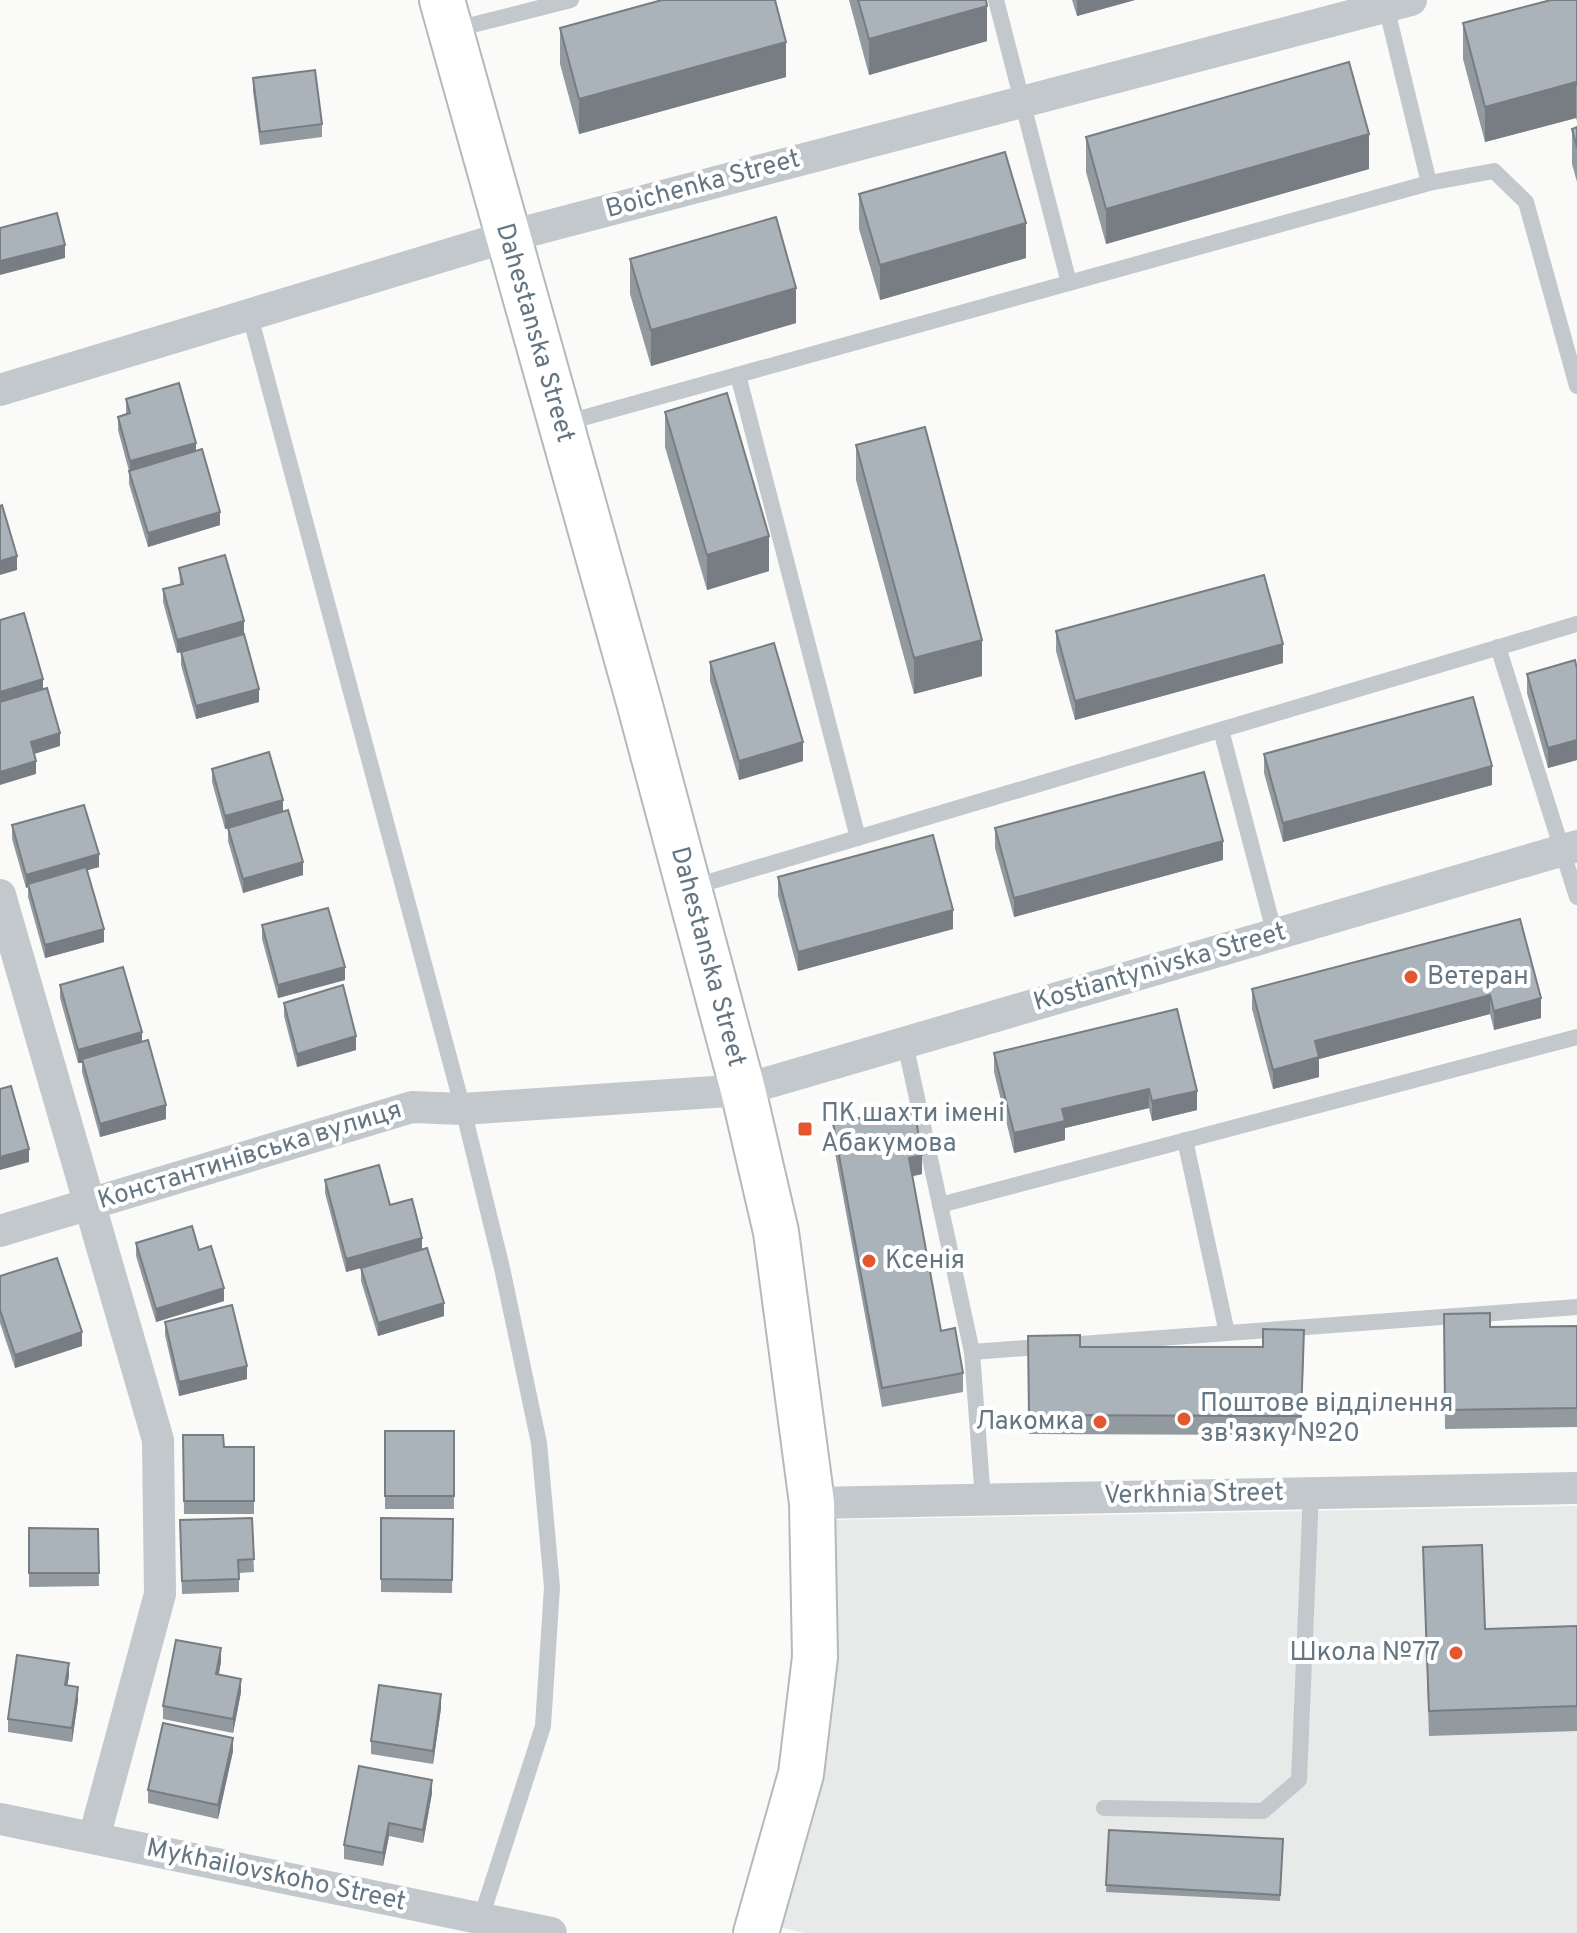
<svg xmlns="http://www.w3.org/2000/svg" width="1577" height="1933" font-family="Overpass,sans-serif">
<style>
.built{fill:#e8e9e9}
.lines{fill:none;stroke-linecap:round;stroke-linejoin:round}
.secondary-casing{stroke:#b3babf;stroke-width:48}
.lane{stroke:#c3c8cc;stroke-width:16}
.street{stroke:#c3c8cc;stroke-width:32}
.secondary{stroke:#fff;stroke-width:44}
.wall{fill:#929a9f}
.shaded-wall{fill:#777d82}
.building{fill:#aab3b9;stroke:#777d82;stroke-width:2}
.poi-dot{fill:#e4572e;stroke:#fff;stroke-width:3}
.labels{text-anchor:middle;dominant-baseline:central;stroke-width:8;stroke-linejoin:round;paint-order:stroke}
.street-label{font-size:26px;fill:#657683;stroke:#fff}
.poi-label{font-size:26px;fill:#657683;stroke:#fff;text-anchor:start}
</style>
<rect width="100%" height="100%" fill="#fafaf8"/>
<polygon class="built" points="1577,1506 1577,1933 804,1933 780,1927 824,1520"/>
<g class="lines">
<defs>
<polyline id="secondary" points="442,0 639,702 743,1090 776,1232 812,1503 815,1657 801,1774 756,1933"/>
</defs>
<use href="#secondary" class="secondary-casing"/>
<g class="lane">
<polyline points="996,0 1069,283"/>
<polyline points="1386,6 1429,183"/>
<polyline points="452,30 571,0"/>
<polyline points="250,316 463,1109 502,1268 539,1443 552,1587 543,1726 481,1918"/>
<polyline points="738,375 858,838"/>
<polyline points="561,424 1429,183 1494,171 1526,202 1577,386"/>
<polyline points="1498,647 1577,897"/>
<polyline points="1221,730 1275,935"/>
<polyline points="689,888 1577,624"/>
<polyline points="905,1043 972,1352 983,1500"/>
<polyline points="1185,1140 1227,1333"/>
<polyline points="940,1205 1577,1037"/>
<polyline points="972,1352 1577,1307"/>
<polyline points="1104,1808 1263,1811 1299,1780 1311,1493"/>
</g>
<g class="street">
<polyline points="0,390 506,237 1411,0"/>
<polyline points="0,895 158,1440 160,1594 94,1838"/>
<polyline points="0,1231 412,1107 463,1109 743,1090 1577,846"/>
<polyline points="812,1503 1577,1488"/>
<polyline points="0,1819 551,1933"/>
</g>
<use href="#secondary" class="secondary"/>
</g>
<g class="wall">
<polygon points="849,0 986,0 987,41 869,75"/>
<polygon points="1072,0 1135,0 1077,16"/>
<polygon points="1577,0 1577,121 1576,118 1485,142 1463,59 1463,23"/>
<polygon points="560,28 786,77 579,134 560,64"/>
<polygon points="253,78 322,124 322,137 260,145 253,91"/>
<polygon points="1577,127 1577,182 1572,164 1572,129"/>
<polygon points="1086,137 1369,169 1106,244 1086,172"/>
<polygon points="859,194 1026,258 880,300 859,229"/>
<polygon points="630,259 796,323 651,366 630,294"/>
<polygon points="126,399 196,451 220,525 148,547 129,484 129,471 118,430 118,417 126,414"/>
<polygon points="665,412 769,571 707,590 665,447"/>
<polygon points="856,445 982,676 914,694 856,480"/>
<polygon points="179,568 244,634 259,702 196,719 181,665 181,652 183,651 177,653 163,602 163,589 180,584"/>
<polygon points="1056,631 1283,663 1075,720 1056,651"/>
<polygon points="710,662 803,761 739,780 710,681"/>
<polygon points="1577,669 1577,760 1548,768 1527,693 1527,674"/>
<polygon points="1264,754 1492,785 1283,842 1264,773"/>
<polygon points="212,769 283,812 303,875 243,893 228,841 228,829 225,829 212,782"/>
<polygon points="12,825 99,867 87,870 104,942 45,958 28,897 28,887 26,888 12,839"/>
<polygon points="995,828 1223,860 1014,917 995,848"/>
<polygon points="778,877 953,929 798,971 778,896"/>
<polygon points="1520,919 1541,1018 1494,1030 1490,1014 1319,1059 1319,1077 1273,1089 1252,1009 1252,989"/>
<polygon points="262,925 345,980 278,998 262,939"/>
<polygon points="60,985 142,1042 166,1119 100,1137 82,1072 82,1063 78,1063 60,998"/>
<polygon points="284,1003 356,1050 297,1067 284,1016"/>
<polygon points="1177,1009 1197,1110 1152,1121 1149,1108 1065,1128 1065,1140 1014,1153 994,1072 994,1053"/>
<polygon points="833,1123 922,1174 912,1176 941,1331 963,1373 963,1392 882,1407 833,1142"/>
<polygon points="325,1180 390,1205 444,1316 378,1336 361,1281 361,1268 365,1267 346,1272 325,1193"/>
<polygon points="136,1243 199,1250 224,1301 156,1322 136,1256"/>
<polygon points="0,1276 82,1346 15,1368 0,1323"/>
<polygon points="1444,1314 1490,1327 1577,1326 1577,1427 1445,1429"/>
<polygon points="165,1322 247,1379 179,1396 165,1335"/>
<polygon points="1263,1329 1304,1350 1301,1435 1029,1434 1028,1336 1080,1347 1263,1347"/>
<rect x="385" y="1431" width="69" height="78"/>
<polygon points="183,1435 224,1447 254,1447 254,1514 184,1514"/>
<polygon points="252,1518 254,1572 239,1573 239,1592 182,1594 180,1520"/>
<polygon points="381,1518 453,1519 452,1593 381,1592"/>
<polygon points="29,1528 98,1529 99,1586 29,1587"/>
<polygon points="1423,1547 1485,1629 1577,1626 1577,1731 1429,1736"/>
<polygon points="221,1662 219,1674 241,1692 233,1733 163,1719 163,1706"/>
<polygon points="69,1676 67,1686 78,1700 72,1742 8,1732 8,1719"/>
<polygon points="441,1708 433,1764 371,1754 371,1741"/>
<polygon points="233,1751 218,1819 148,1803 148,1790"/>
<polygon points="432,1793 423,1843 389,1836 383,1866 344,1859 344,1845"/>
<polygon points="1109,1830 1283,1839 1280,1901 1106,1892"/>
</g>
<g class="shaded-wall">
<polygon points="1077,0 1135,0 1077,16"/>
<polygon points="987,6 987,41 869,75 869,39"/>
<polygon points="786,42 786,77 579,134 579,99"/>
<polygon points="1576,82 1576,118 1485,142 1485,107"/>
<polygon points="1369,134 1369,169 1106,244 1106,209"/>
<polygon points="1026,223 1026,258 880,300 880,265"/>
<polygon points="65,245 65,258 0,275 0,261"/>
<polygon points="796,288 796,323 651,366 651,330"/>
<polygon points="196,443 196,456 130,475 130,461"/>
<polygon points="220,512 220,525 148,547 148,533"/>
<polygon points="769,536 769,571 707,590 707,555"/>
<polygon points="17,556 17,570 0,575 0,561"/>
<polygon points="244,621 244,635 177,653 177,640"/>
<polygon points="982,640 982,676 914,694 914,658"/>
<polygon points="1283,644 1283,663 1075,720 1075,701"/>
<polygon points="43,679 43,692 0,705 0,692"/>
<polygon points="259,689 259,702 196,719 196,706"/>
<polygon points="60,733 60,746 31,755 31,742"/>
<polygon points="1577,740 1577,760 1548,768 1548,748"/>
<polygon points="803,742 803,761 739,780 739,761"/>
<polygon points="36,761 36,774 0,785 0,772"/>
<polygon points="1492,766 1492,785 1283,842 1283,823"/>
<polygon points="283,800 283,813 225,829 225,816"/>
<polygon points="1223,841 1223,860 1014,917 1014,898"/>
<polygon points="99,854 99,867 29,887 28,884 28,887 26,888 26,875"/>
<polygon points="303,862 303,875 243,893 243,879"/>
<polygon points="953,910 953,929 798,971 798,952"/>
<polygon points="104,929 104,942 45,958 45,945"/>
<polygon points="345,967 345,980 278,998 278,985"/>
<polygon points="1490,995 1490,1014 1319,1059 1319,1077 1273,1089 1273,1070 1315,1041"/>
<polygon points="1541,998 1541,1018 1494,1030 1494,1011"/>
<polygon points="142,1032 142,1045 82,1059 82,1063 78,1063 78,1050"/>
<polygon points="356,1036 356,1050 297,1067 297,1054"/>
<polygon points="1149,1089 1149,1108 1065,1128 1065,1140 1014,1153 1014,1133 1062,1109"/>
<polygon points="1197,1091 1197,1110 1152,1121 1152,1101"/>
<polygon points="166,1105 166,1119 100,1137 100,1124"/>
<polygon points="29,1149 29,1162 0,1170 0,1157"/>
<polygon points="922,1155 922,1174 909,1177 909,1158"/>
<polygon points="422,1238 422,1251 346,1272 346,1259"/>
<polygon points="224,1288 224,1301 156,1322 156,1309"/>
<polygon points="444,1303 444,1316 378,1336 378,1323"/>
<polygon points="82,1332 82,1346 15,1368 15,1355"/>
<polygon points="247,1366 247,1379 179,1396 179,1382"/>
<polygon points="221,1648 221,1662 216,1687 216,1674"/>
<polygon points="69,1663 69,1676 65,1699 65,1685"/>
<polygon points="241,1679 241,1692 233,1733 233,1719"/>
<polygon points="78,1687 78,1700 72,1742 72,1728"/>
<polygon points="441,1694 441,1708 433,1764 433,1751"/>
<polygon points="233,1738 233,1751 218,1819 218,1805"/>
<polygon points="432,1780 432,1793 423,1843 423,1830"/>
<polygon points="389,1823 389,1836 383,1866 383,1853"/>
</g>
<g class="building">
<polygon points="662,0 775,0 786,42 579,99 560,28"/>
<polygon points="858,0 986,0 987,6 869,39"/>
<polygon points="1551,0 1577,0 1577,86 1576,82 1485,107 1463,23"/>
<polygon points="1349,62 1369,134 1106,209 1086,137"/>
<polygon points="315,70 322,124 260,132 253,78"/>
<polygon points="1577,127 1577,147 1572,129"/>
<polygon points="1005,152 1026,223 880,265 859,194"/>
<polygon points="57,213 65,245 0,261 0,228"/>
<polygon points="776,217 796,288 651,330 630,259"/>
<polygon points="179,383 196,443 130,461 118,417 130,413 126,399"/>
<polygon points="727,393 769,536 707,555 665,412"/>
<polygon points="925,427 982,640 914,658 856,445"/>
<polygon points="202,449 220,512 148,533 129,471"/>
<polygon points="2,505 17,556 0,561 0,506"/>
<polygon points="225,555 244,621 177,640 163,589 183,584 179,568"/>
<polygon points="1264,575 1283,644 1075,701 1056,631"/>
<polygon points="24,613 43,679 0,692 0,620"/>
<polygon points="244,634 259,689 196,706 181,652"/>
<polygon points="774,643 803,742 739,761 710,662"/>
<polygon points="1575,660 1577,669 1577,740 1548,748 1527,674"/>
<polygon points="47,688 60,733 31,742 36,761 0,772 0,702"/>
<polygon points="1473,697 1492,766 1283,823 1264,754"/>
<polygon points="269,752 283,800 225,816 212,769"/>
<polygon points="1204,772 1223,841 1014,898 995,828"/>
<polygon points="84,805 99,854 26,875 12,825"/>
<polygon points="288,810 303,862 243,879 228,828"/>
<polygon points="933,835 953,910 798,952 778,877"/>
<polygon points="86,867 104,929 45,945 28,884"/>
<polygon points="328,908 345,967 278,985 262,925"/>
<polygon points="1520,919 1541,998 1494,1011 1490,995 1315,1041 1319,1057 1273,1070 1252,989"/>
<polygon points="123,967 142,1032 78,1050 60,985"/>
<polygon points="343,985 356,1036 297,1054 284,1003"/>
<polygon points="1177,1009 1197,1091 1152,1101 1149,1089 1062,1109 1065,1121 1014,1133 994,1053"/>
<polygon points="148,1040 166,1105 100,1124 82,1059"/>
<polygon points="11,1086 29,1149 0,1157 0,1089"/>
<polygon points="914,1108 922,1155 909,1158 941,1331 955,1328 963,1373 882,1388 833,1123"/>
<polygon points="379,1165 390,1205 412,1199 422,1238 346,1259 325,1180"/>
<polygon points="192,1226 199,1250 211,1246 224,1288 156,1309 136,1243"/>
<polygon points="427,1248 444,1303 378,1323 361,1268"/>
<polygon points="57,1258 82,1332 15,1355 0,1310 0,1276"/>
<polygon points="232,1305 247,1366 179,1382 165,1322"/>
<polygon points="1490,1313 1490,1327 1577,1326 1577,1408 1445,1410 1444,1314"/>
<polygon points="1263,1329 1304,1330 1301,1416 1029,1415 1028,1336 1080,1335 1080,1347 1263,1347"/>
<rect x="385" y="1431" width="69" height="65"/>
<polygon points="183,1435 223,1435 224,1447 254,1447 254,1501 184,1501"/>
<polygon points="252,1518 254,1559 238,1560 239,1579 182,1581 180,1520"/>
<polygon points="381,1518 453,1519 452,1580 381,1579"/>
<polygon points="29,1528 98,1529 99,1573 29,1573"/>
<polygon points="1482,1545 1485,1629 1577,1626 1577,1706 1429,1711 1423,1547"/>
<polygon points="176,1640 221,1648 216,1674 241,1679 233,1719 163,1706"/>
<polygon points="17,1655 69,1663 65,1685 78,1687 72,1728 8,1719"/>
<polygon points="379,1685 441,1694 433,1751 371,1741"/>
<polygon points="163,1723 233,1738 218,1805 148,1790"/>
<polygon points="359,1766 432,1780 423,1830 389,1823 383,1853 344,1845"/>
<polygon points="1109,1830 1283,1839 1280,1895 1106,1885"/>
</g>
<g class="poi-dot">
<circle cx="1411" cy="977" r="8"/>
<rect x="797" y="1121" width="16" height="16" rx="4"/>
<circle cx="869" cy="1261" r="8"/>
<circle cx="1184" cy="1419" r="8"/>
<circle cx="1100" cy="1422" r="8"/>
<circle cx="1456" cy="1653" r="8"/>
</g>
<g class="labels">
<g class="street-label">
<text transform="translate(703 185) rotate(-15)">Boichenka Street</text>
<text transform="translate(534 333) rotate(74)">Dahestanska Street</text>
<text transform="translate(707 957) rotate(75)">Dahestanska Street</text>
<text transform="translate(1160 968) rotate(-16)">Kostiantynivska Street</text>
<text transform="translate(250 1156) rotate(-17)">Константинівська вулиця</text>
<text transform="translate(1194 1495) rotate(-1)">Verkhnia Street</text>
<text transform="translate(276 1876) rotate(12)">Mykhailovskoho Street</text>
</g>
<g class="poi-label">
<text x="1427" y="977">Ветеран</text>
<text x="821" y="1114">ПК шахти імені<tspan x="821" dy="30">Абакумова</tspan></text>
<text x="885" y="1261">Ксенія</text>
<text x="1200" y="1404">Поштове відділення<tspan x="1200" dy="30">зв'язку №20</tspan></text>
<text x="1084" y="1422" text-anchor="end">Лакомка</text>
<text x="1440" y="1653" text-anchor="end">Школа №77</text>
</g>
</g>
</svg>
